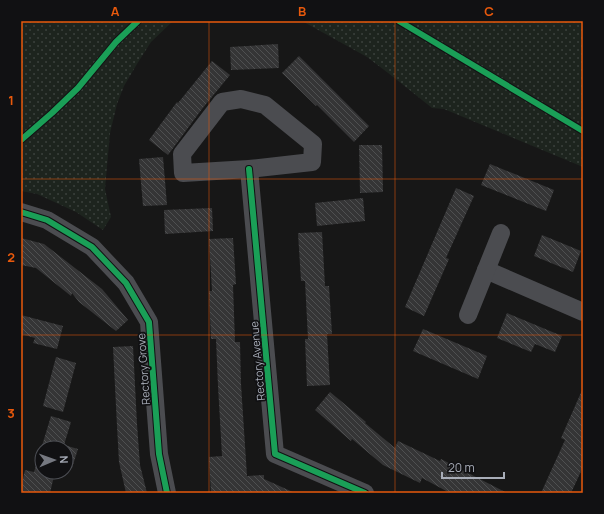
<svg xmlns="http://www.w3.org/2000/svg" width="604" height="514" font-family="Manrope,sans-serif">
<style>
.park{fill:url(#park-dots)}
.building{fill:url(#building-back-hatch)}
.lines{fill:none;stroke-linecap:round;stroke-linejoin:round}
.minor{stroke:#4b4c50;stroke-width:18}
.cycleway-casing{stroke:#111113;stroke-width:8}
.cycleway{stroke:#1a9f57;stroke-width:6}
.grid{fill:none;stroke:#e8590c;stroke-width:1;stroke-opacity:0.55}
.labels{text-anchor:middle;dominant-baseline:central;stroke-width:3.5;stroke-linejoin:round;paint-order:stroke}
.street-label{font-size:11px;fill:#a8adb8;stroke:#111113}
.neatline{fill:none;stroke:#e8590c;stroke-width:1.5}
.grid-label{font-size:13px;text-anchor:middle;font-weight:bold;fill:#e8590c}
</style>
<defs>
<pattern id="park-dots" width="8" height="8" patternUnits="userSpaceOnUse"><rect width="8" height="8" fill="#1d241e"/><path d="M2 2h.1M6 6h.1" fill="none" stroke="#3b413d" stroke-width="1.8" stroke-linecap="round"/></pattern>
<pattern id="building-back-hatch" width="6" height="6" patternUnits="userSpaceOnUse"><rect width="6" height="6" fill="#353536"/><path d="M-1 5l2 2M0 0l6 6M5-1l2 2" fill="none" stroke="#4f5051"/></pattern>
</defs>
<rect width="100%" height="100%" fill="#171717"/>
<g class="park">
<polygon points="21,21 173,21 151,42 137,64 124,86 117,104 110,133 105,189 111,217 103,230 76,212 37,194 21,191"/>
<polygon points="302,21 583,21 583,167 444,109 432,108 392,76 367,57"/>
</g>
<g class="building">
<polygon points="278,44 279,68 231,70 230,47"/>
<polygon points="299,56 369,126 354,142 317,105 316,106 282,73"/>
<polygon points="212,61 230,75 202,109 168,155 149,140 177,102 178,103"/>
<polygon points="359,145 382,145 383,192 360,193"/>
<polygon points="163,157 167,205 143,206 139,159"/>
<polygon points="490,164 554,190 546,211 481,185"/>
<polygon points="456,188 474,196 446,258 449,259 424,316 405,307"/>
<polygon points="363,198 365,221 317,226 315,203"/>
<polygon points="212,208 213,231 165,234 164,210"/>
<polygon points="322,232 325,286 329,286 332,334 327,334 330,385 307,386 305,339 308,339 305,281 301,281 298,233"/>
<polygon points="542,235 581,251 573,272 534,256"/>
<polygon points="21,238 44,244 102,289 128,320 116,331 79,302 72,293 71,296 36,268 21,265"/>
<polygon points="233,238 236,284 233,285 235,342 240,342 241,384 247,476 264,475 264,479 295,493 211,493 209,457 222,456 218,386 216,339 211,339 209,291 212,291 209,239"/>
<polygon points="507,313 562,336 555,352 535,344 531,352 497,338"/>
<polygon points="21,315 63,326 57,349 33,343 35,338 21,334"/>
<polygon points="423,329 487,356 478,379 413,351"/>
<polygon points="133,346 137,424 140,465 147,493 126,493 119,462 117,426 113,347"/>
<polygon points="56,357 76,363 63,412 43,406"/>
<polygon points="583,388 583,467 571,493 541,493 565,440 561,438"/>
<polygon points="330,392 366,422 365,423 395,448 398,441 440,461 441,459 507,493 450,493 422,478 420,483 383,465 352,439 351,441 315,410"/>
<polygon points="51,416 71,422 64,445 78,449 72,468 66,466 66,448 42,448 42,472 55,472 50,493 21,493 21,487 25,470 34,472"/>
</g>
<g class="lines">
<g class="minor">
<polygon points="241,99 265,105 313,144 312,162 249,169 183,173 182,154 222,102"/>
<polyline points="249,169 275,454 365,493"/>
<polyline points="21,212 47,220 92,247 126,283 149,322 159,454 167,493"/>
<polyline points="486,270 583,312"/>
<polyline points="468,315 501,233"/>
</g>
<defs>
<g id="cycleway">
<polyline points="399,21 583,131"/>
<polyline points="21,140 52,113 78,88 116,42 138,21"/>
<polyline points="249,169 275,454 365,493"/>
<polyline points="21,212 47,220 92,247 126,283 149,322 159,454 167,493"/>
</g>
</defs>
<use href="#cycleway" class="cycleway-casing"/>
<use href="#cycleway" class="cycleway"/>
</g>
<path class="grid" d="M209 21V493M395 21V493M21 179H583M21 335H583"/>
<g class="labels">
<g class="street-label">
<text transform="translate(257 361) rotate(-95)">Rectory Avenue</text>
<text transform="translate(143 369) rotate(-94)">Rectory Grove</text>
</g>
</g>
<rect width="604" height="514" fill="none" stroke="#111113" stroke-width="44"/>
<g transform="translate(54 460) rotate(88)"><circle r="19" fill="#111113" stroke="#4d4f55"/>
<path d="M0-3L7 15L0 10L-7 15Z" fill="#757880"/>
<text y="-6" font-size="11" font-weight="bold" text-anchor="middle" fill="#a8adb8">N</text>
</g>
<path d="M442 472v6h62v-6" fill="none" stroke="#a8adb8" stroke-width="2"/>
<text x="448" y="472" font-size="12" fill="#a8adb8" stroke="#111113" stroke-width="3" paint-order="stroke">20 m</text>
<rect x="22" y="22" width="560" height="470" class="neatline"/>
<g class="grid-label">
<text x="115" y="16">A</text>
<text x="302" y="16">B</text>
<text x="489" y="16">C</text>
<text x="11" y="105">1</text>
<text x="11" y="262">2</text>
<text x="11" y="418">3</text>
</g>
</svg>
